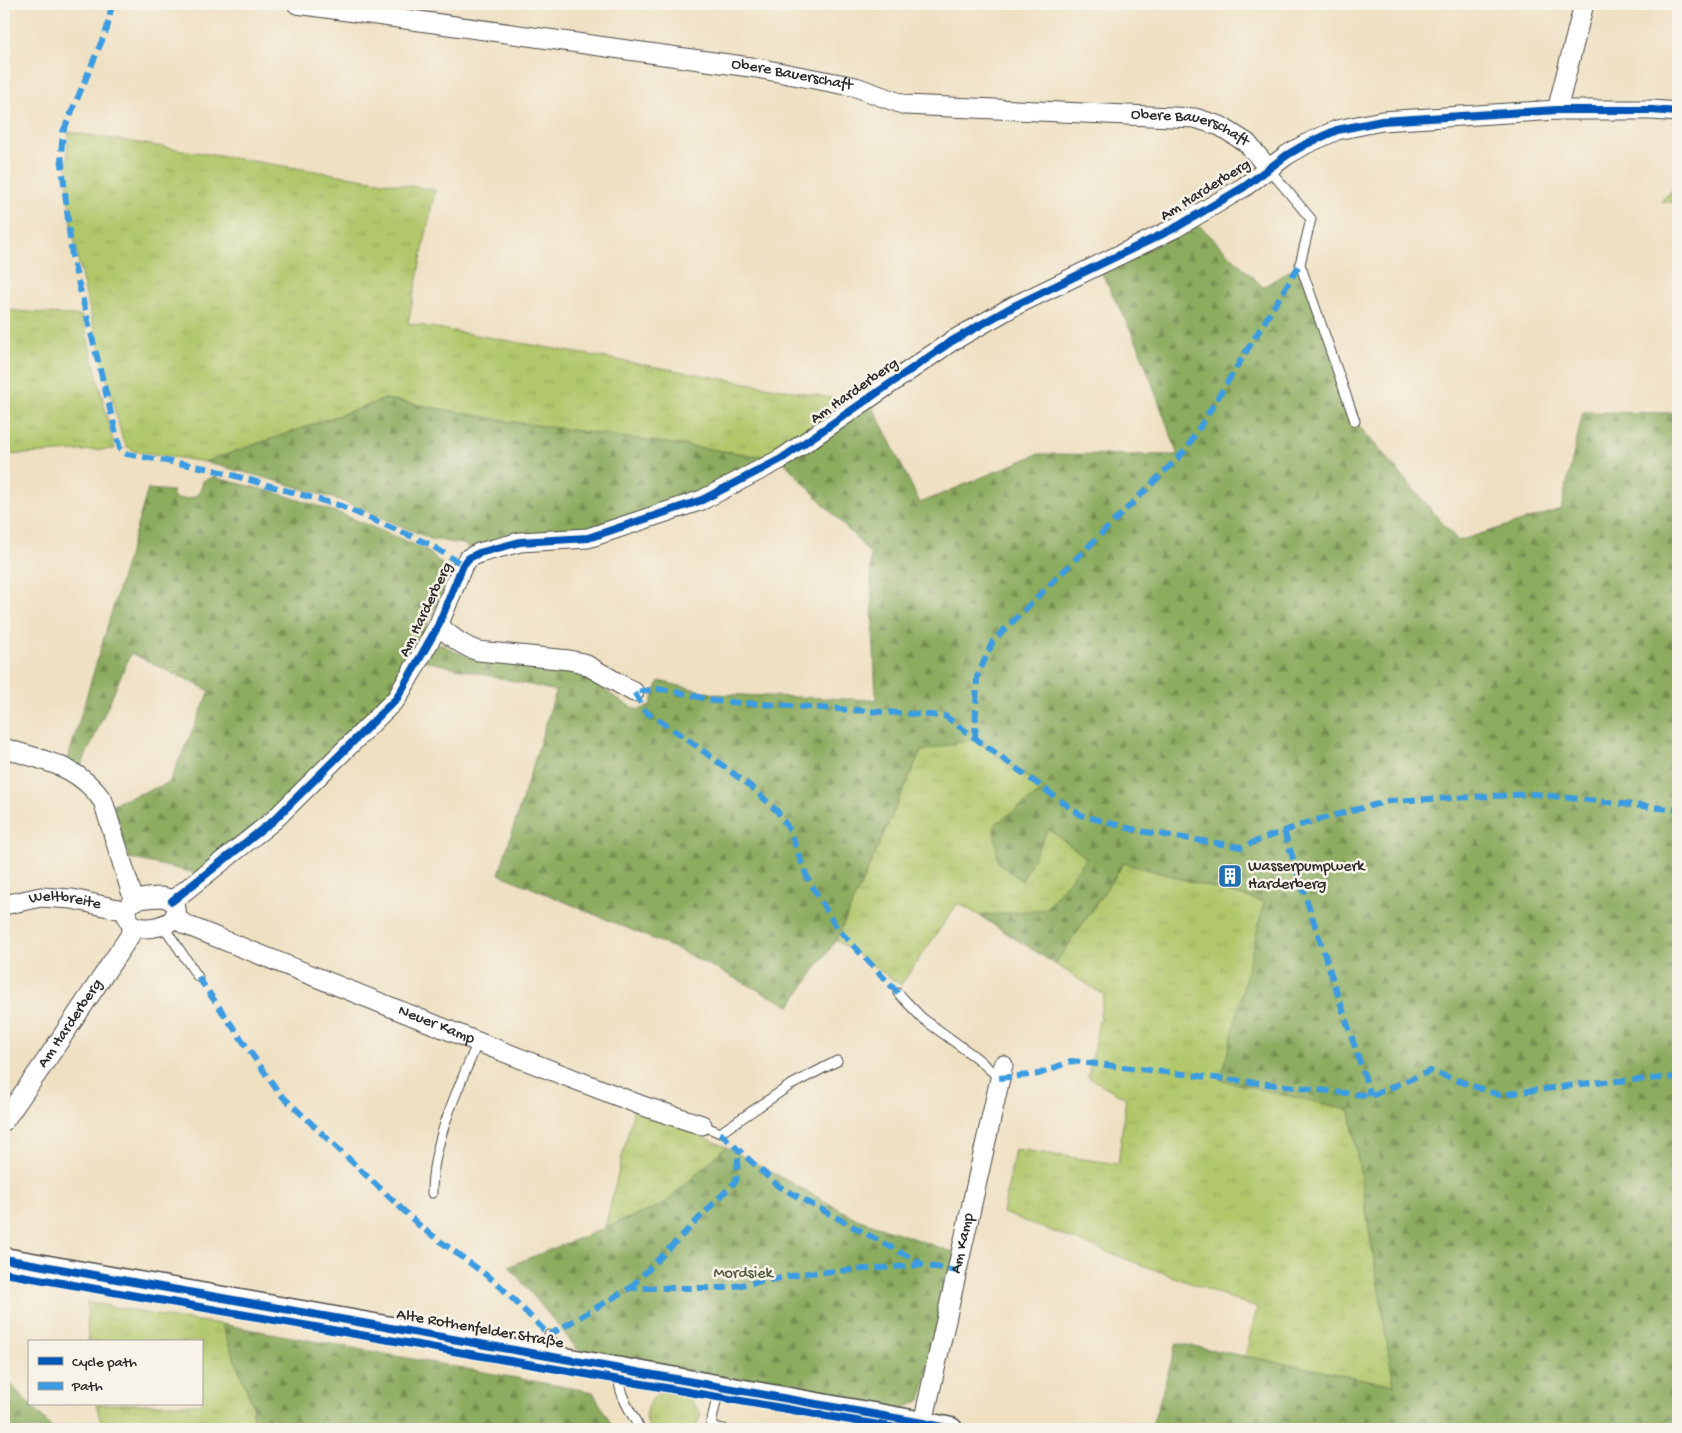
<svg xmlns="http://www.w3.org/2000/svg" width="1682" height="1433" font-family="'Gochi Hand',sans-serif">
<style>
.grass{fill:url(#grass-tufts);stroke:#6e794b}
.forest{fill:url(#forest-firs);stroke:#5c6c45}
.lines{fill:none;stroke-linecap:round;stroke-linejoin:round}
.service-casing{stroke:#484642;stroke-width:11}
.minor-casing{stroke:#484642;stroke-width:21}
.tertiary-casing{stroke:#484642;stroke-width:25}
.service{stroke:#fff;stroke-width:9}
.minor{stroke:#fff;stroke-width:19}
.tertiary{stroke:#fff;stroke-width:22}
.quiet{stroke:#3d9ce1;stroke-width:6;stroke-dasharray:12 6;stroke-linecap:butt}
.cycleway-casing{stroke:#f7f3e8;stroke-width:11}
.cycleway{stroke:#0057b8;stroke-width:8}
.labels{text-anchor:middle;dominant-baseline:central;stroke-width:5;stroke-linejoin:round;paint-order:stroke}
.street-label{font-size:16px;fill:#2b2b2b;stroke:#f7f3e8}
.poi-label{font-size:16px;fill:#2b2b2b;stroke:#f7f3e8;text-anchor:start}
.park-label{font-size:16px;fill:#535a3e;stroke:#f7f3e8}
</style>
<defs>
<pattern id="grass-tufts" width="24" height="20" patternUnits="userSpaceOnUse" patternTransform="scale(1.25)"><rect width="24" height="20" fill="#b1c76b"/><path d="M3 7l-1-3M5 7V3M7 7l1-3M15 17l-1-3M17 17v-4M19 17l1-3" fill="none" stroke="#98ab5d"/></pattern>
<pattern id="forest-firs" width="22" height="20" patternUnits="userSpaceOnUse" patternTransform="scale(1.25)"><rect width="22" height="20" fill="#8cac5f"/><path d="M5 1l3.5 6h-7zM16 11l3.5 6h-7z" fill="#738c4f"/></pattern>
</defs>
<rect width="100%" height="100%" fill="#f7f3e8"/>
<filter id="ink" filterUnits="userSpaceOnUse"><feTurbulence type="fractalNoise" baseFrequency=".02" numOctaves="2"/><feDisplacementMap in="SourceGraphic" scale="10" xChannelSelector="R" yChannelSelector="G"/><feConvolveMatrix kernelMatrix="1 2 1 2 8 2 1 2 1" color-interpolation-filters="sRGB"/></filter>
<filter id="wash" filterUnits="userSpaceOnUse"><feTurbulence type="fractalNoise" baseFrequency=".0096" numOctaves="4" result="noise"/><feDisplacementMap in="SourceGraphic" scale="20" xChannelSelector="R" yChannelSelector="G"/><feGaussianBlur stdDeviation="1.12" result="paint"/><feColorMatrix in="noise" values="0 0 0 0 0 0 0 0 0 0 0 0 0 0 0 0 0 1.4 0 .05"/><feComposite in="paint" operator="in"/></filter>
<g filter="url(#wash)">
<rect width="100%" height="100%" fill="#efe0c2"/>
<g class="grass">
<path d="M69 132 435 190 408 323 872 405 781 459 506 421 386 399 205 462 134 451 126 446 122 438C112 399 102 359 92 320 77 259 62 196 69 132Z"/>
<polygon points="1678,185 1678,203 1661,201"/>
<polygon points="4,310 82,316 115,449 4,455"/>
<polygon points="975,739 1044,790 1022,880 1048,829 1088,858 1046,909 980,916 958,903 901,985 836,940 921,751"/>
<polygon points="1124,863 1265,902 1222,1079 1350,1110 1394,1385 1245,1356 1257,1308 1003,1213 1015,1149 1118,1164 1126,1098 1088,1077 1104,995 1055,964"/>
<polygon points="634,1108 726,1147 663,1205 605,1227"/>
<polygon points="87,1302 167,1317 221,1324 253,1406 252,1429 103,1429 96,1404 201,1404 201,1342 88,1342"/>
<path d="M661 1391 688 1396 701 1414 695 1429H649C643 1410 646 1404 661 1391Z"/>
</g>
<g class="forest">
<polygon points="1199,225 1263,287 1300,264 1355,421 1458,541 1561,509 1583,412 1678,413 1678,1429 1151,1429 1177,1343 1394,1385 1350,1110 1221,1080 1264,902 1124,863 1055,964 980,916 1046,909 1087,858 1048,829 1022,881 998,863 994,825 1044,790 975,739 921,751 836,940 790,1006 679,950 499,874 556,691 425,661 435,644 443,644 453,651 475,658 574,670 624,703 638,710 650,706 659,681 715,694 876,700 870,553 781,459 588,538 471,549 463,544 431,539 342,501 277,481 205,462 386,399 506,421 781,459 872,405 920,503 1038,454 1178,455 1138,345 1101,272"/>
<path d="M212 477 274 492 339 513 425 549 444 566 447 575 443 592 392 695 269 816 196 873 129 858 112 804 169 783 210 691 131 653 81 767 67 762 148 489 173 491V498C189 500 200 499 203 481Z"/>
<polygon points="726,1147 857,1219 956,1253 921,1400 903,1409 578,1350 509,1266 663,1205"/>
<polygon points="221,1324 593,1392 614,1429 252,1429 253,1406"/>
<polygon points="4,1377 52,1428 103,1429 4,1429"/>
</g>
</g>
<g filter="url(#ink)">
<g class="lines">
<defs>
<g id="service">
<polyline points="1268,168 1311,219 1300,264 1355,421"/>
<polyline points="164,925 169,934 198,977"/>
<polyline points="898,993 922,1018 978,1059 999,1078"/>
<polyline points="702,1125 720,1133 789,1086 837,1061"/>
<path d="M432 1193C432 1143 458 1088 478 1042"/>
<polyline points="549,1335 557,1350 558,1355"/>
<path d="M619 1370C616 1392 630 1410 640 1429"/>
<polyline points="711,1427 724,1429"/>
<polyline points="710,1429 719,1388"/>
</g>
<g id="minor">
<path id="s1" d="M297 4 757 68 856 87 905 105 1195 118 1220 126 1247 143 1268 168"/>
<polyline points="1557,110 1584,4"/>
<path d="M438 626C452 636 461 646 478 651L569 660 583 663 634 692"/>
<path d="M4 748C44 761 77 764 103 801L134 901"/>
<path d="M160 897C169 897 178 903 176 914 173 926 145 931 135 926 131 924 127 920 127 915 125 897 148 898 160 897Z"/>
<polyline points="172,901 274,820 397,698 438,626 463,565 469,558 479,553 520,542 588,538 702,500 781,459 952,341 1014,306 1175,228 1244,187 1287,155 1306,144 1337,130 1382,121 1557,110 1652,110 1678,112"/>
<path id="s2" d="M4 905 41 897 72 899 127 911"/>
<path id="s3" d="M174 917 186 925 478 1042 643 1106 702 1125"/>
<path id="s4" d="M4 1121 45 1062 129 937 134 926"/>
<path id="s5" d="M923 1423 1003 1065"/>
</g>
<polyline id="tertiary" points="4,1259 923,1423 951,1429"/>
</defs>
<use href="#service" class="service-casing"/>
<use href="#minor" class="minor-casing"/>
<use href="#tertiary" class="tertiary-casing"/>
<use href="#service" class="service"/>
<use href="#minor" class="minor"/>
<use href="#tertiary" class="tertiary"/>
<g class="quiet">
<polyline points="112,4 107,29 63,132 61,155 72,257 120,449 127,454 211,469 341,506 429,544 463,565"/>
<polyline points="975,739 977,677 993,641 1185,451 1300,264"/>
<polyline points="1284,831 1371,1096"/>
<polyline points="198,977 279,1093 421,1227 497,1283 549,1335 630,1288 724,1288 808,1273 923,1265 957,1271"/>
<polyline points="898,993 836,927 807,877 790,831 777,811 754,789 683,736 646,712 634,692 658,689 670,690 714,701 945,716 1080,815 1139,831 1241,847 1306,823 1389,801 1535,794 1678,810"/>
<polyline points="999,1078 1039,1074 1071,1061 1371,1096 1430,1071 1499,1095 1590,1083 1678,1077"/>
<polyline points="720,1133 778,1186 922,1264"/>
<polyline points="630,1288 736,1181 739,1148"/>
</g>
<defs>
<g id="cycleway">
<polyline points="172,901 274,820 397,698 438,626 463,565 469,558 479,553 520,542 588,538 702,500 781,459 952,341 1014,306 1175,228 1244,187 1287,155 1306,144 1337,130 1382,121 1557,110 1652,110 1678,112"/>
<polyline points="4,1259 923,1423 951,1429"/>
<polyline points="4,1273 902,1429"/>
</g>
</defs>
<use href="#cycleway" class="cycleway-casing"/>
<use href="#cycleway" class="cycleway"/>
</g>
</g>
<defs>
<symbol id="building-square" viewBox="-11 -11 22 22"><rect x="-9" y="-9" width="18" height="18" rx="4" fill="#1f6fb2" stroke="#f7f3e8"/><path d="M-4-6H4V6H1V3H-1V6H-4ZM-2.5-4.3h1.7v1.8h-1.7ZM.8-4.3h1.7v1.8H.8ZM-2.5-1h1.7V.8h-1.7ZM.8-1h1.7V.8H.8Z" fill="#fff"/></symbol>
</defs>
<g fill-rule="evenodd">
<use href="#building-square" x="1216" y="862" width="28" height="28"/>
</g>
<g class="labels">
<g class="street-label">
<text stroke="none"><textPath href="#s1" startOffset="500">Obere Bauerschaft</textPath></text>
<text stroke="none"><textPath href="#s1" startOffset="905">Obere Bauerschaft</textPath></text>
<text transform="translate(1206 191) rotate(-32)">Am Harderberg</text>
<text transform="translate(855 392) rotate(-35)">Am Harderberg</text>
<text transform="translate(427 610) rotate(-64)">Am Harderberg</text>
<text stroke="none"><textPath href="#s2" startOffset="62">Weltbreite</textPath></text>
<text stroke="none"><textPath href="#s4" startOffset="118">Am Harderberg</textPath></text>
<text stroke="none"><textPath href="#s3" startOffset="284">Neuer Kamp</textPath></text>
<text stroke="none"><textPath href="#s5" startOffset="184">Am Kamp</textPath></text>
<text transform="translate(480 1330) rotate(10)">Alte Rothenfelder Straße</text>
</g>
<g class="poi-label">
<text x="1248" y="867">Wasserpumpwerk<tspan x="1248" dy="18">Harderberg</tspan></text>
</g>
<g class="park-label">
<text x="743" y="1274">Mordsiek</text>
</g>
</g>
<rect width="1682" height="1433" fill="none" stroke="#f7f3e8" stroke-width="20"/>
<rect x="28" y="1340" width="175" height="65" fill="#f7f3e8" stroke="#a5a39c"/>
<rect x="38" y="1357" width="25" height="8" fill="#0057b8" stroke="#a5a39c"/>
<text x="72" y="1366" font-size="15" fill="#2b2b2b">Cycle path</text>
<rect x="38" y="1382" width="25" height="8" fill="#3d9ce1" stroke="#a5a39c"/>
<text x="72" y="1390" font-size="15" fill="#2b2b2b">Path</text>
</svg>
